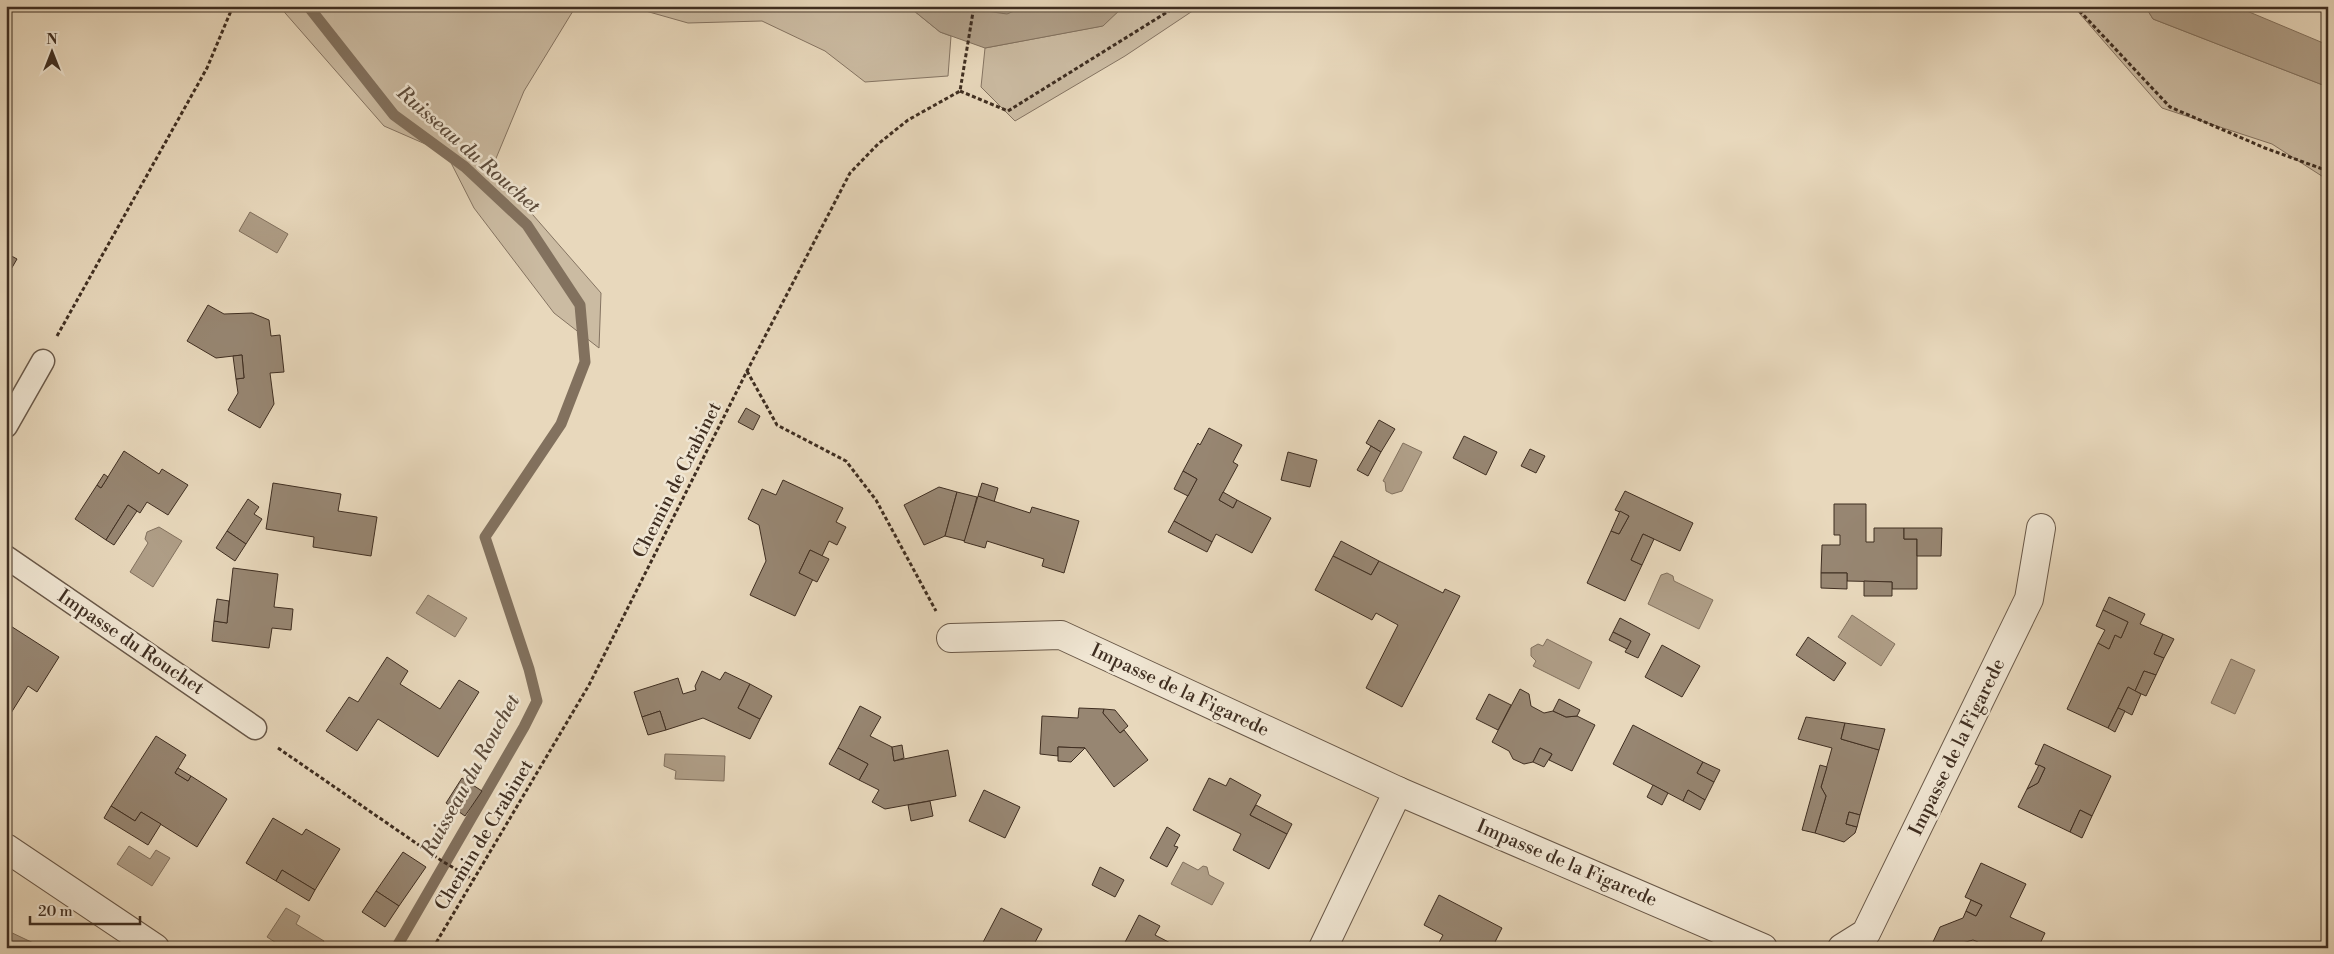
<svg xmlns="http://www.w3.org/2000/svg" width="2334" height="954" font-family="'Libre Bodoni',serif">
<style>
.green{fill:#cbbba2;stroke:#857462}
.water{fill:#af9e87;stroke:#82715e}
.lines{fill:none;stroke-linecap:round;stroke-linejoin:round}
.stream{stroke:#82715e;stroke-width:11}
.building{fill:#978672;stroke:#3f2e21}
.service-casing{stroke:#695848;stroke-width:25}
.minor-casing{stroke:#695848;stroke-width:30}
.path{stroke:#3f2e21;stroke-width:3;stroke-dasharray:4 2.5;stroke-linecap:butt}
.service{stroke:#f0e6d3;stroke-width:22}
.minor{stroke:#f0e6d3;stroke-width:28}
.labels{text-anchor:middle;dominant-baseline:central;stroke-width:5;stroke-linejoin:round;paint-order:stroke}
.street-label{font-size:19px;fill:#3f2e21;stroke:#f0e6d3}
.water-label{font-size:20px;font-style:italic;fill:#5b4a3a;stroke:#f0e6d3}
</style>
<rect width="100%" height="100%" fill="#e8d8bc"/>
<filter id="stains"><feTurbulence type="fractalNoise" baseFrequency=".004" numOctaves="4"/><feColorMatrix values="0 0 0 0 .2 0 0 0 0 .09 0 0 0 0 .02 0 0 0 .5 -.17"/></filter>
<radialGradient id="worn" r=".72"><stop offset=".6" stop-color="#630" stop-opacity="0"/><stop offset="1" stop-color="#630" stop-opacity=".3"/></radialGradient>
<g class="green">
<polygon points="279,6 576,6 524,91 492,168 601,293 599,348 554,313 474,208 446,153 384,126"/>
<polygon points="628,6 908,6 940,32 951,36 948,76 865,82 825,51 762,21 688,23"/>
<polygon points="950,6 1026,6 1007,14"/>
<polygon points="1124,6 1200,6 1125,56 1015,121 981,87 985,48 1102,26"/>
<polygon points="2073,6 2145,6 2153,19 2328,87 2328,180 2272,144 2162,108"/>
</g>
<g class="water">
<polygon points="908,6 950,6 1007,14 1026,6 1124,6 1103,26 985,48 940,32"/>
<polygon points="2145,6 2235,6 2328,45 2328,87 2153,19"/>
<polygon points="250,212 288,234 277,253 239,231"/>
<polygon points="1403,443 1422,452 1402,491 1392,494 1386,491 1385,482 1383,481"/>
<polygon points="159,527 182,541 153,587 130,572 148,543 145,539 147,532"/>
<polygon points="1667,573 1673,576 1674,581 1713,600 1699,629 1648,604 1661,575"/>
<polygon points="428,595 467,618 455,637 416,613"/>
<polygon points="1852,615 1895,644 1881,666 1838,637"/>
<polygon points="1547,639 1592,662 1579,689 1533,666 1536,661 1531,656 1531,648 1538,644 1543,646"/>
<polygon points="2231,659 2255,670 2235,714 2211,703"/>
<polygon points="665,754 725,756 724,781 675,779 676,771 664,766"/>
<polygon points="129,846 150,859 156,850 170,858 152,886 117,864"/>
<polygon points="1183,862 1198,870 1203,866 1207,867 1209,875 1224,883 1212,905 1171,884"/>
<polygon points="286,908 300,916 296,924 324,941 320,948 284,948 267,937"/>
<polygon points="8,931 44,948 6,948"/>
</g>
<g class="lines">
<polyline class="stream" points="308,6 394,115 465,167 527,225 580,305 585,362 561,424 485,537 529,669 537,701 524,727 396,948"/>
</g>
<g class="building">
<polygon points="6,253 17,259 10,271 6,269"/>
<polygon points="208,305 224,314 252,313 269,320 271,336 280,335 284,372 270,373 274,404 260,428 228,410 238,393 236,379 244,378 242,355 216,358 187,341"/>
<polygon points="242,355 244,378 236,379 233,356"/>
<polygon points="746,408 760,416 753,430 738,422"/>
<polygon points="1379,420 1395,429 1381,452 1366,443"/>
<polygon points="1209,428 1242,445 1233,462 1238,465 1219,500 1233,508 1237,500 1271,518 1252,553 1216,534 1212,542 1174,521 1197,479 1183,471 1198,443 1200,445"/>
<polygon points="1464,436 1497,452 1486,475 1453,458"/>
<polygon points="1371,446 1381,452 1368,476 1357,470"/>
<polygon points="1530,449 1545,456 1536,473 1521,466"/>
<polygon points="124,451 159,474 162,469 188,485 168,515 147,502 140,513 128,505 106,540 75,519 97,485 101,488"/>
<polygon points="1288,452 1317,460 1310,487 1281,480"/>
<polygon points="1183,471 1197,479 1188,496 1174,489"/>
<polygon points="104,474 108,477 101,488 97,485"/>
<polygon points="783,480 843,508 836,522 846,527 837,545 829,541 822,556 810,550 799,573 813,579 795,616 750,595 766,561 759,525 748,519 762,489 776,495"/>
<polygon points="273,483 341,494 338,511 377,517 371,556 313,547 314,537 266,529"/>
<polygon points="982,483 998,488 994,502 978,496"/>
<polygon points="939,487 957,492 945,536 924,545 904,505"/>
<polygon points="1625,491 1693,523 1680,551 1643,534 1631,560 1642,565 1625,601 1587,583 1611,531 1619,534 1629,516 1615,510"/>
<polygon points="957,492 977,497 965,541 945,536"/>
<polygon points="1223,492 1237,500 1233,508 1219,500"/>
<polygon points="978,496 1030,513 1032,507 1079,521 1064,573 1042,566 1044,559 987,541 985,548 964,542"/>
<polygon points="248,499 259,507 254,514 262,519 246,544 227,531"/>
<polygon points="1834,504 1866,504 1866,542 1874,542 1874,528 1904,528 1904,539 1917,539 1917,589 1892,589 1892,582 1847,581 1847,573 1821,573 1822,545 1840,545 1840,535 1834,535"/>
<polygon points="128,505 137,511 114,545 106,540"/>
<polygon points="1620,511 1629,516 1619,534 1611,531"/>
<polygon points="1174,521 1212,542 1207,552 1168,532"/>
<polygon points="1904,528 1942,528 1941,556 1917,556 1917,539 1904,539"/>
<polygon points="227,531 246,544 235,561 216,548"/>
<polygon points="1643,534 1654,539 1642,565 1631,560"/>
<polygon points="1341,541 1379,561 1371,575 1333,556"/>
<polygon points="810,550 829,559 817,582 799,573"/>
<polygon points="1333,556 1371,575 1379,561 1443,593 1445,589 1460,596 1402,707 1366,688 1398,625 1376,613 1372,620 1315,590"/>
<polygon points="233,568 278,574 274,607 293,609 291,630 272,628 269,648 212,641 214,621 227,623"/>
<polygon points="1821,573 1847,573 1847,589 1821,588"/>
<polygon points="1864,581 1892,582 1892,596 1864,596"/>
<polygon points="2109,597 2145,614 2140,624 2163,634 2154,654 2164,658 2156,675 2144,671 2135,691 2128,687 2108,728 2067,709 2098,643 2109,649 2115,635 2121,638 2128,622 2103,610"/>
<polygon points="217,599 229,601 227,623 214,621"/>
<polygon points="2103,610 2128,622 2121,638 2115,635 2109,649 2098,643 2105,630 2096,626"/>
<polygon points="1620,618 1650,634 1638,658 1625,652 1631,641 1613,632"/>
<polygon points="6,623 59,657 37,692 28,686 6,721"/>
<polygon points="1613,632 1631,641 1627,649 1609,640"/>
<polygon points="2163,634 2174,639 2164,658 2154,654"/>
<polygon points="1808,637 1846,663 1834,681 1796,655"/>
<polygon points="1662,645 1700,666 1682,697 1645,677"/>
<polygon points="387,657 408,671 400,684 440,709 459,680 479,692 438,757 378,719 357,751 326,731 349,697 358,702"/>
<polygon points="702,671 720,680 725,672 750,684 738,708 760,719 750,739 703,718 666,730 660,711 642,717 634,692 678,678 683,694 696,690 695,686"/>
<polygon points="2144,671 2156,675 2146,696 2135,691"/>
<polygon points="750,684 772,696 760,719 738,708"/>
<polygon points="2128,687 2141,694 2132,715 2118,708"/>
<polygon points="1520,689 1529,694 1531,706 1544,713 1553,711 1566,717 1577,716 1595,725 1572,771 1549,760 1552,754 1540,748 1533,762 1524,764 1513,759 1509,751 1492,742"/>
<polygon points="1489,694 1511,705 1498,730 1476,719"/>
<polygon points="1559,699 1580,710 1577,716 1566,717 1553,711"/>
<polygon points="860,706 881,717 870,736 892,747 894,761 948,750 956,796 885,809 872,802 879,790 859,780 868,764 838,748"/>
<polygon points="1079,708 1104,709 1103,713 1120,733 1124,730 1148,760 1114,787 1085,748 1058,747 1058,756 1040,754 1042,716 1078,718"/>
<polygon points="2118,708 2125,711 2115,732 2108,728"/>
<polygon points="1104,709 1115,710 1128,726 1120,733 1103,713"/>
<polygon points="660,711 666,730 648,735 642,717"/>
<polygon points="1806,717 1845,723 1841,739 1879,750 1860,815 1849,812 1846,824 1857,827 1855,833 1844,842 1815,833 1826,796 1821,787 1832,748 1798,739"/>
<polygon points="1845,723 1885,729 1879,750 1841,739"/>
<polygon points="1633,725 1703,762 1697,773 1714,782 1705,800 1688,790 1683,801 1613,764"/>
<polygon points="156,736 186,755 175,773 188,781 191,776 227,799 197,847 141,812 135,821 111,806"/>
<polygon points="2044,744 2111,776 2092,816 2080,810 2070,832 2018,807 2027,789 2038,783 2045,768 2035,764"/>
<polygon points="902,745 904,758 894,761 892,747"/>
<polygon points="1058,747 1085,748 1071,762 1058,761"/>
<polygon points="838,748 868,764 859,780 829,764"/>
<polygon points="1540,748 1552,754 1544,767 1533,762"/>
<polygon points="1703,762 1720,770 1714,782 1697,773"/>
<polygon points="1820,765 1827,767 1821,787 1826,796 1815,833 1802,830"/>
<polygon points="2039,765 2045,768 2038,783 2027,789"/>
<polygon points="178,768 191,776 188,781 175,773"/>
<polygon points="462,778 482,791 465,816 446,803"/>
<polygon points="1209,778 1226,786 1230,778 1261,795 1250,815 1287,834 1269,869 1233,850 1241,834 1193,810"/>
<polygon points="1653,785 1668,793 1662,805 1647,797"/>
<polygon points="984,790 1020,807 1005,838 969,821"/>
<polygon points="1688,790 1705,800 1700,810 1683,801"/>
<polygon points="930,801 933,816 911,821 908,805"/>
<polygon points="1256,805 1292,824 1287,834 1250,815"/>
<polygon points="111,806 135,821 141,812 161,824 148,845 104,818"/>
<polygon points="2080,810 2092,816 2082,838 2070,832"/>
<polygon points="1849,812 1860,815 1857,827 1846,824"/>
<polygon points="273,818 302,835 306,829 340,849 315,890 282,870 276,881 246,863"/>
<polygon points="1167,827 1180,835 1174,846 1178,847 1167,867 1150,858"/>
<polygon points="403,852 426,867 399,906 376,891"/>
<polygon points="1981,863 2026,884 2010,917 2045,933 2038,948 1975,948 1978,942 1973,940 1945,948 1932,944 1940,927 1963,918 1966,911 1976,916 1982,905 1965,897"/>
<polygon points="1100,867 1124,880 1115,897 1092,885"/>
<polygon points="282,870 315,890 309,901 276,881"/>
<polygon points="376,891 399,906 385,927 362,912"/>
<polygon points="1439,895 1502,928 1492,948 1436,948 1443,935 1424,925"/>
<polygon points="1971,900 1982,905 1976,916 1966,911"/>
<polygon points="1001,908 1042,929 1032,948 980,948"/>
<polygon points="1139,915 1160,926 1155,935 1180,948 1122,948"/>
</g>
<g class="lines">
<defs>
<g id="service">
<polyline points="6,426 43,361"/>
<polyline points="6,557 255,728"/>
</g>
<g id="minor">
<polyline points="951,638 1061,635 1398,791 1323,948"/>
<polyline points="1398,791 1763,948"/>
<polyline points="6,848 155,948"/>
<polyline points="1842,948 1866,933 2029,599 2041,528"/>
</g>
</defs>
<use href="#service" class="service-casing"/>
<use href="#minor" class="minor-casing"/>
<g class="path">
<polyline points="2075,6 2170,107 2265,148 2328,171"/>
<polyline points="960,91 1008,111 1177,6"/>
<polyline points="57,336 207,68 233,6"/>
<polyline points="747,371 777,425 846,461 876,500 936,611"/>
<polyline points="278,748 442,861 474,880"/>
<polyline points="433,948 589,685 747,371 850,173 878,144 908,120 960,91 974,6"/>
</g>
<use href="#service" class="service"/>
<use href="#minor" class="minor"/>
</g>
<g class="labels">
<g class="street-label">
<text transform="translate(677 480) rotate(-63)">Chemin de Crabinet</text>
<text transform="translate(131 642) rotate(34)">Impasse du Rouchet</text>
<text transform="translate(1180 690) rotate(25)">Impasse de la Figarede</text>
<text transform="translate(1957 747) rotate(-64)">Impasse de la Figarede</text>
<text transform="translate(484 835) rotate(-59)">Chemin de Crabinet</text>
<text transform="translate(1567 863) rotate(23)">Impasse de la Figarede</text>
</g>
<g class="water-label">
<text transform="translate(468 150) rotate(41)">Ruisseau du Rouchet</text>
<text transform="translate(471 776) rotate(-61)">Ruisseau du Rouchet</text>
</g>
</g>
<rect width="2334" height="954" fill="none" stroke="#e8d8bc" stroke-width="25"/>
<rect x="8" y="8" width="2319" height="939" fill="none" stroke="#3f2e21" stroke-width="2.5"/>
<rect x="12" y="12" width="2309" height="929" fill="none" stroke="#3f2e21"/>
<g transform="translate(52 52)" stroke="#f0e6d3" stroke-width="4" paint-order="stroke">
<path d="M0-4L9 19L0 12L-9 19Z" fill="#3f2e21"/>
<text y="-8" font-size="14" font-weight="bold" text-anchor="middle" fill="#3f2e21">N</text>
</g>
<path d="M30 916v8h110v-8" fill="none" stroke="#3f2e21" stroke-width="2.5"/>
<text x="38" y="916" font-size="15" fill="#3f2e21" stroke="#f0e6d3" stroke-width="4" paint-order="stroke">20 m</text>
<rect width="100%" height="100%" filter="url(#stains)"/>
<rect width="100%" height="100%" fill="url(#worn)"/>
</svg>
